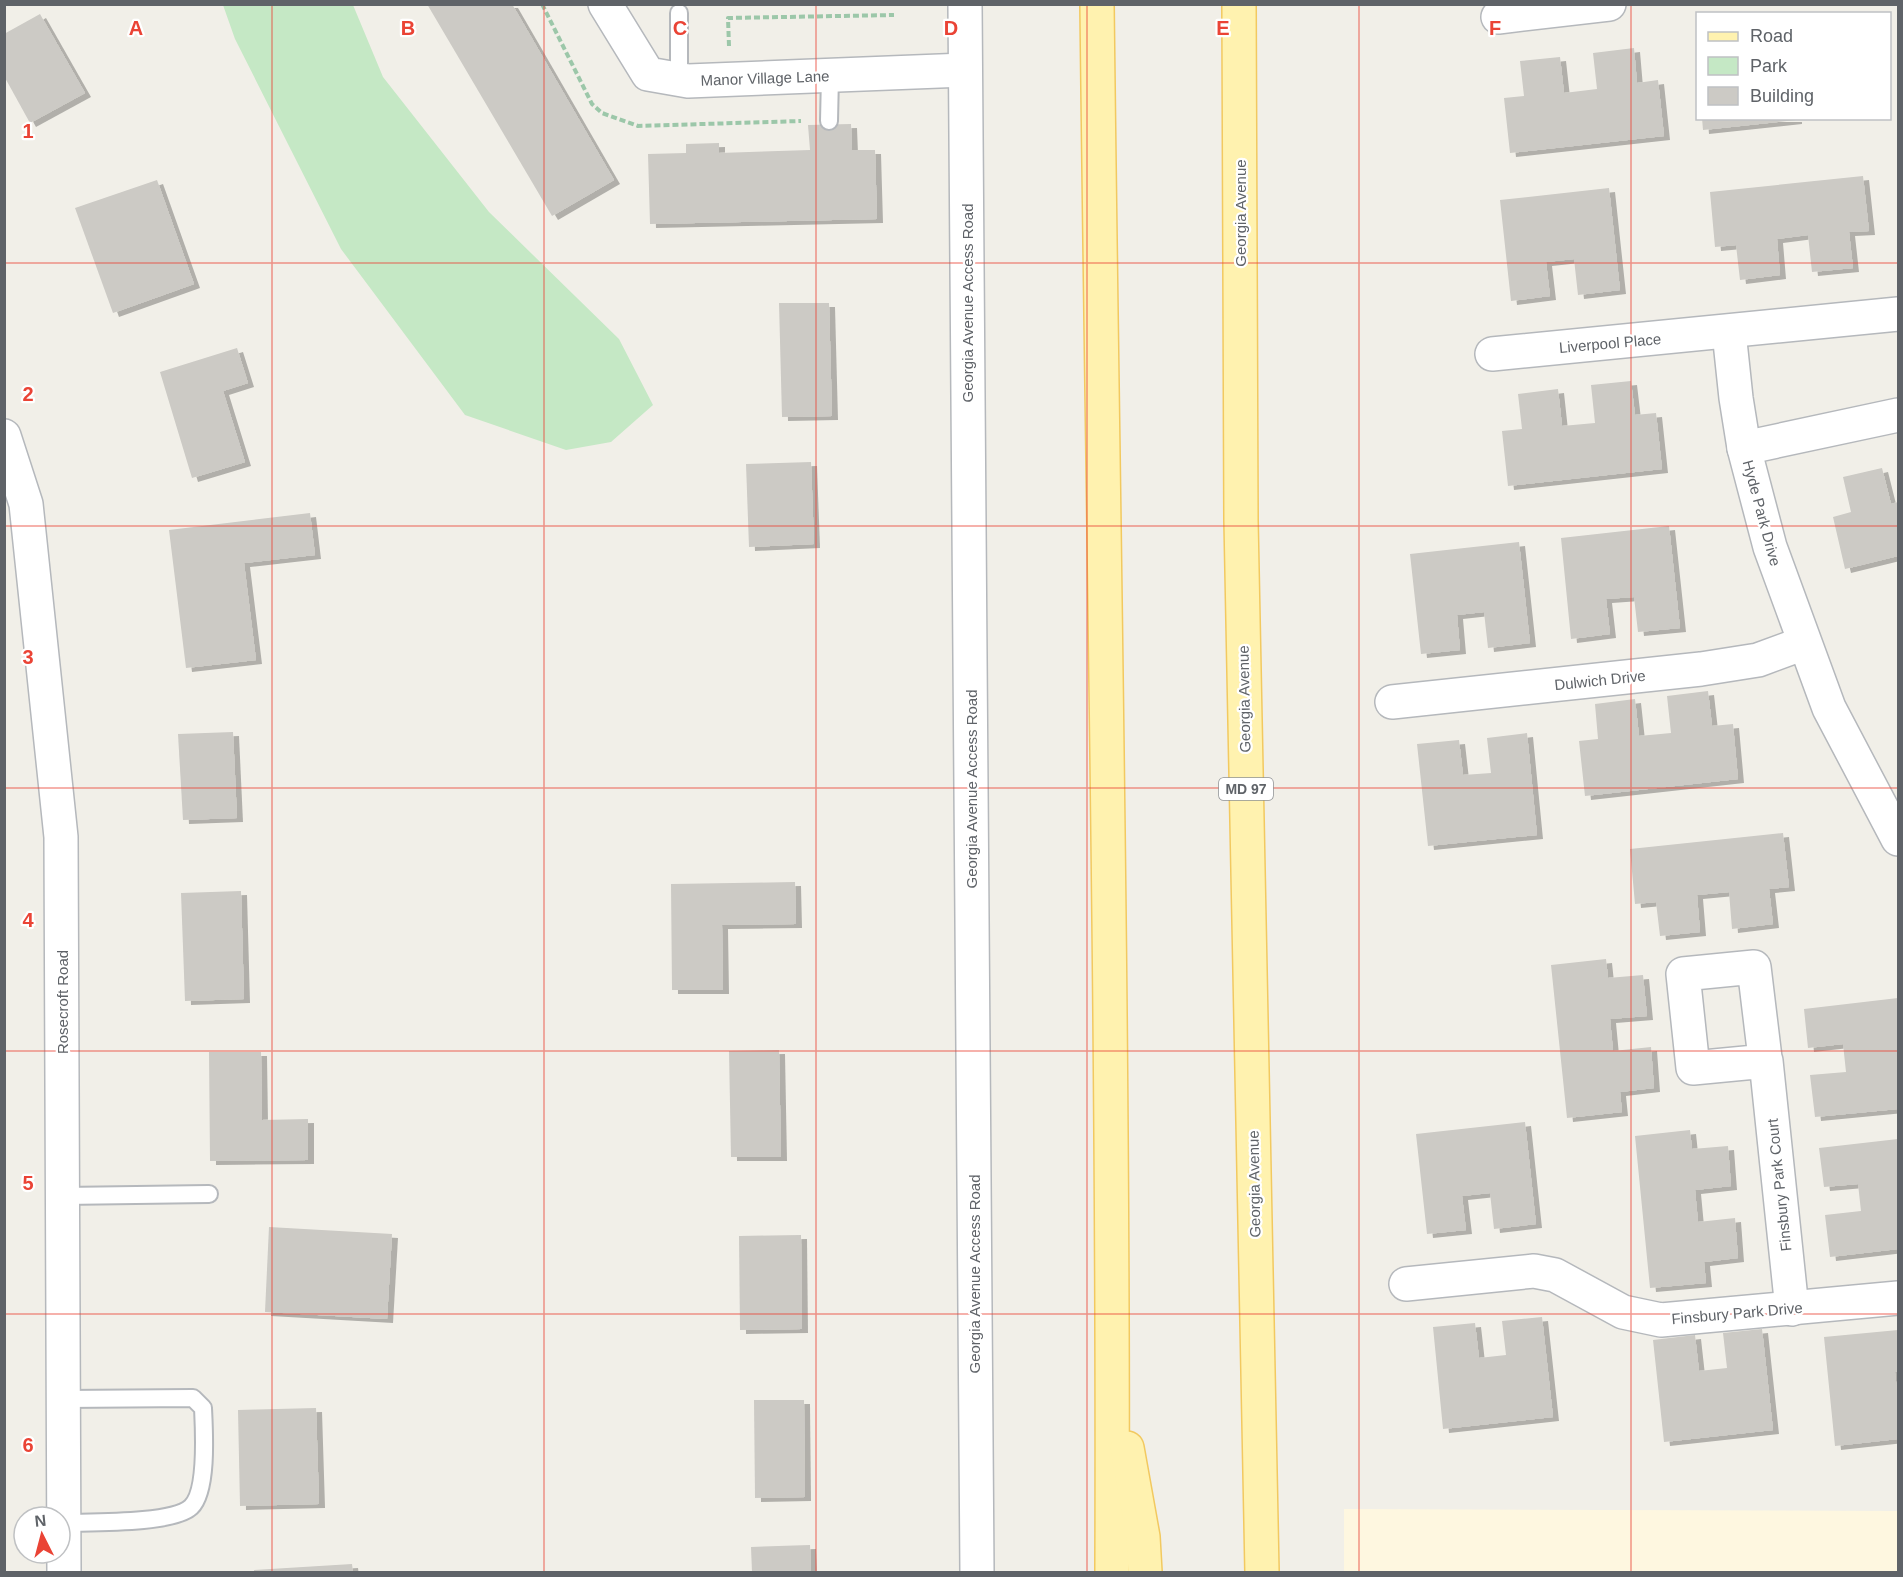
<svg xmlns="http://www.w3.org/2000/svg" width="1903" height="1577" font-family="Arial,sans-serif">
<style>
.commercial{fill:#fef7e0}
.green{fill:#c5e8c5}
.building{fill:#cccac5;filter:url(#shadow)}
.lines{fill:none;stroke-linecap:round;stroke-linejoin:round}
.lane-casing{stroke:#b5b8bc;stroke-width:20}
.street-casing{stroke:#b5b8bc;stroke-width:36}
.primary-casing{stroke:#f2c960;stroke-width:36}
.path{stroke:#9cc7a9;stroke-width:4;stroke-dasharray:6 3;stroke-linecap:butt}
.lane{stroke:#fff;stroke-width:16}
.street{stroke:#fff;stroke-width:33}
.primary{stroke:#fff2af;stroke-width:33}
.grid{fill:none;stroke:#ea4335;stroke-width:1.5;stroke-opacity:0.55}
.labels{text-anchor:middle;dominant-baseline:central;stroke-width:4.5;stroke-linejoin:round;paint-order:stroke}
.shield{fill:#fff;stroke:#8f9295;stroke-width:1.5}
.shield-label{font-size:14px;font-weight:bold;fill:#5f6368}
.street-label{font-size:15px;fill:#5f6368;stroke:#fff}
.grid-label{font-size:20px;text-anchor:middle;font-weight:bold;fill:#ea4335;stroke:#fff;stroke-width:4.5;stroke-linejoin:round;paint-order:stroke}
</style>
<defs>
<filter id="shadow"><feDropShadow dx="6" dy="4" stdDeviation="0" flood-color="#0004"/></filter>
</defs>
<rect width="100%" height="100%" fill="#f1efe8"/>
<polygon class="commercial" points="1344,1509 1898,1511 1898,1572 1344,1572"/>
<polygon class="green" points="223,5 353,5 383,77 489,212 619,339 653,405 611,442 566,450 465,415 341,249 235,39"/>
<g class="building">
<polygon points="427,4 512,4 614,180 552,216"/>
<polygon points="40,14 85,93 30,123 4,76 4,34"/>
<polygon points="1634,48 1637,83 1658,80 1664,136 1510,153 1504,98 1524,96 1520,61 1560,57 1564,93 1597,89 1593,53"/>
<polygon points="1702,118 1796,118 1796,120 1703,130"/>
<polygon points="851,124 852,150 875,150 877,219 650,224 648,154 686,153 686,144 719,143 719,153 810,150 808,125"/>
<polygon points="1863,176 1869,231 1849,232 1853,268 1812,272 1808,235 1777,239 1780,275 1740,280 1736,245 1715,247 1710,192"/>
<polygon points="157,180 194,284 113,313 75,208"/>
<polygon points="1609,188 1620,290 1578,295 1574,259 1546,262 1550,296 1511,301 1500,200"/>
<polygon points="779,303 829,303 832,416 782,417"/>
<polygon points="237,348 248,383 223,391 245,462 192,478 160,372"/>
<polygon points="1631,381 1635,415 1656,413 1662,469 1508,486 1502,431 1522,429 1518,394 1558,389 1562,426 1595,423 1591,385"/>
<polygon points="811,462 814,544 749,547 746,464"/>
<polygon points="1882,468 1891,504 1898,502 1898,556 1845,569 1833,517 1851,512 1843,477"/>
<polygon points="310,513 315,555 244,563 256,660 186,668 169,530"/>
<polygon points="1669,526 1680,628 1638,632 1634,597 1606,599 1610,634 1571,639 1561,538"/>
<polygon points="1519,542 1530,643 1488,648 1484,612 1457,615 1460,650 1421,654 1410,554"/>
<polygon points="1708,691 1712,726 1733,724 1738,779 1585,796 1579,741 1598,739 1595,704 1635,699 1639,736 1671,733 1667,696"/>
<polygon points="233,732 237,818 183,820 178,734"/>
<polygon points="1527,733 1537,835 1428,846 1417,744 1459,740 1463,775 1491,773 1487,738"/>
<polygon points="1783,833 1789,887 1769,889 1773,924 1732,929 1729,892 1697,895 1700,932 1660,936 1656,902 1635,904 1630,849"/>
<polygon points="795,882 796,924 722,925 723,990 672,990 671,884"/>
<polygon points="241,891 244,999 185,1001 181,893"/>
<polygon points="1606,959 1608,978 1643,975 1647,1016 1610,1019 1613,1051 1651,1047 1654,1088 1620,1092 1622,1112 1567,1118 1551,965"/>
<polygon points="1898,998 1898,1109 1815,1117 1810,1075 1846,1072 1843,1044 1808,1048 1804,1009"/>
<polygon points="779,1050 781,1157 731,1157 729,1051"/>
<polygon points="209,1052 261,1052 262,1120 308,1119 308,1160 210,1161"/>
<polygon points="1525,1122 1536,1224 1494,1229 1490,1193 1462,1196 1466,1230 1427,1234 1416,1134"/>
<polygon points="1690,1130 1692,1149 1728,1146 1731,1186 1695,1190 1698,1222 1735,1218 1738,1258 1704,1262 1706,1283 1650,1288 1635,1136"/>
<polygon points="1898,1139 1898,1249 1830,1257 1825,1215 1861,1211 1858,1184 1824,1187 1819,1148"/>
<polygon points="269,1227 392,1234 387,1319 265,1312"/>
<polygon points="801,1235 802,1329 740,1330 739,1236"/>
<polygon points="1542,1317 1553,1417 1443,1429 1433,1327 1475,1323 1479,1358 1506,1355 1502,1321"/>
<polygon points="1762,1329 1773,1430 1664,1442 1653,1340 1695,1335 1699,1371 1727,1368 1723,1333"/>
<polygon points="1898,1330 1898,1371 1895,1372 1898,1399 1898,1439 1835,1446 1824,1337"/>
<polygon points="754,1400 804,1400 805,1497 755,1498"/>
<polygon points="316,1408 319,1504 240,1506 238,1410"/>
<polygon points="810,1545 811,1572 752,1572 751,1547"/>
<polygon points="352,1564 353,1572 254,1572 254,1570"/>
</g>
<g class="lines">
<defs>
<g id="lane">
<polyline points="679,80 679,13"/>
<polyline points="829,121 830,76"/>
<polyline points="63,1196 209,1194"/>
<path d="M64 1399 193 1398 203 1408C204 1430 208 1491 191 1507 173 1524 91 1522 64 1523"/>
</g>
<g id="street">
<polyline points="605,4 648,74 688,81 965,70"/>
<polyline points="965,4 977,1572"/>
<polyline points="1498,17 1609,4"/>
<polyline points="1729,332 1736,398 1744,448 1770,547 1829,708 1898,839"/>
<polyline points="1492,354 1898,314"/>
<polyline points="4,436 26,504 61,837 64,1572"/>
<polyline points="1744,448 1898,415"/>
<polyline points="1392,702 1701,669 1758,660 1804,643"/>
<polyline points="1766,1061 1693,1068 1683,974 1754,967 1765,1058 1766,1061 1792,1309"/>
<polyline points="1406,1284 1534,1271 1555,1275 1623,1312 1661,1320 1898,1298"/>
</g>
<g id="primary">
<path d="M1097 4C1103 527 1114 1050 1112 1572"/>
<polyline points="1239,4 1241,520 1262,1572"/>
<polyline points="1127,1448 1143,1537 1145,1572"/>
</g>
</defs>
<use href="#lane" class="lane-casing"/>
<use href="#street" class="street-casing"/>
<use href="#primary" class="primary-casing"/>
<g class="path">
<polyline points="542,4 592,104 602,113 638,126 801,121"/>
<polyline points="729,46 728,18 894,15"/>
</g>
<use href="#lane" class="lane"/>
<use href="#street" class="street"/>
<use href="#primary" class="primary"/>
</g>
<path class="grid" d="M272 4V1572M544 4V1572M816 4V1572M1087 4V1572M1359 4V1572M1631 4V1572M4 263H1898M4 526H1898M4 788H1898M4 1051H1898M4 1314H1898"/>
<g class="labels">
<rect class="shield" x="1219" y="778" width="54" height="22" rx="4.5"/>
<g class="shield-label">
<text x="1246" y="789">MD 97</text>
</g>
<g class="street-label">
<text transform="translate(765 78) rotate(-2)">Manor Village Lane</text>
<text transform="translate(1240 213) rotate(-90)">Georgia Avenue</text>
<text transform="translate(967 303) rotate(-90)">Georgia Avenue Access Road</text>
<text transform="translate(1610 343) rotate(-5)">Liverpool Place</text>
<text transform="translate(1762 513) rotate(75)">Hyde Park Drive</text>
<text transform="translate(1600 680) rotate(-6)">Dulwich Drive</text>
<text transform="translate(1244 699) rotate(-91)">Georgia Avenue</text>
<text transform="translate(971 789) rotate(-90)">Georgia Avenue Access Road</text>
<text transform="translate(62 1002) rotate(-90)">Rosecroft Road</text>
<text transform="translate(1254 1184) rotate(-91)">Georgia Avenue</text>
<text transform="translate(1779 1185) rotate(-96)">Finsbury Park Court</text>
<text transform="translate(974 1274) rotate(-90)">Georgia Avenue Access Road</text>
<text transform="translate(1737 1313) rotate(-5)">Finsbury Park Drive</text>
</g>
</g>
<g class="grid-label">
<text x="136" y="35">A</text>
<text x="408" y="35">B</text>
<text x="680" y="35">C</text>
<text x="951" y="35">D</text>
<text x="1223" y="35">E</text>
<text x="1495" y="35">F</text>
<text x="28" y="138">1</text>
<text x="28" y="401">2</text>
<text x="28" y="664">3</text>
<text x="28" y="927">4</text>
<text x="28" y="1190">5</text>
<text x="28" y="1452">6</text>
</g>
<rect width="1903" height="1577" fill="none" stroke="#5f6368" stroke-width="12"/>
<rect x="1696" y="12" width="195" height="108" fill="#ffffff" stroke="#bfc1c3" stroke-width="1.5"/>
<rect x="1708" y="32" width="30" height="9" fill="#fff2af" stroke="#bfc1c3" stroke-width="1.5"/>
<text x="1750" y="42" font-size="18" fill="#5f6368">Road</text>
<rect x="1708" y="57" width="30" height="18" fill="#c5e8c5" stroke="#bfc1c3" stroke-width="1.5"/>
<text x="1750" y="72" font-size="18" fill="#5f6368">Park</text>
<rect x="1708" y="87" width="30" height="18" fill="#cccac5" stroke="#bfc1c3" stroke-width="1.5"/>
<text x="1750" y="102" font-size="18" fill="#5f6368">Building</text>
<g transform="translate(42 1535) rotate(354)"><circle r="28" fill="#ffffff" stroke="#bfc1c3" stroke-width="1.5"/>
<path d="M0-4.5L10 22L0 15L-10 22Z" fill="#ea4335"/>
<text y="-9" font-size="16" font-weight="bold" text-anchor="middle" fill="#5f6368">N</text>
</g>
</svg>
